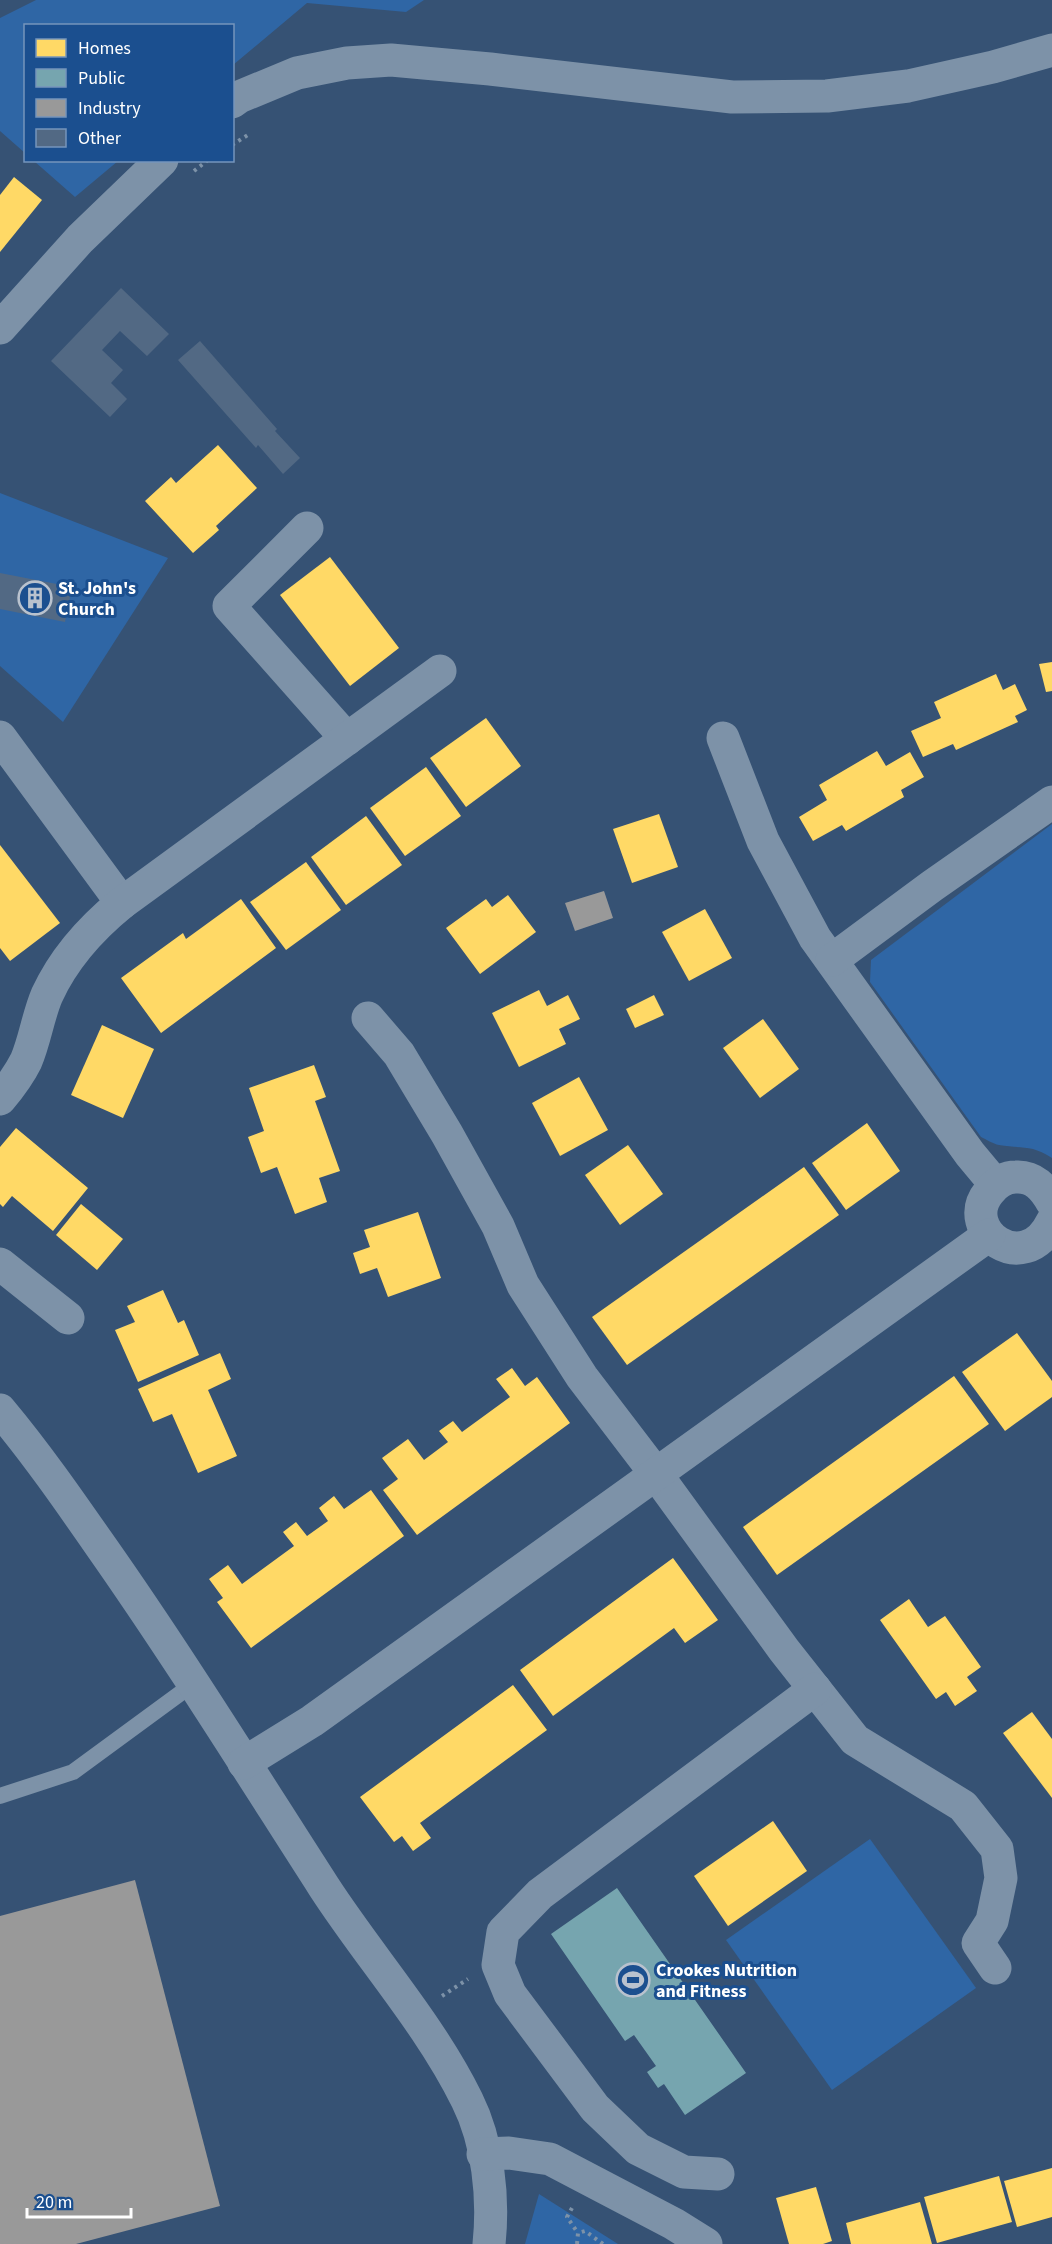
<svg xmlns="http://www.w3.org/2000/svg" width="1052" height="2244" font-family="'Source Sans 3',sans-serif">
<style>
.green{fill:#2f66a5}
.homes{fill:#ffd966}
.public{fill:#76a5af}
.industry{fill:#999}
.building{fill:#526984}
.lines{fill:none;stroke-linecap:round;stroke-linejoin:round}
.path{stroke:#7d92a8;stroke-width:4;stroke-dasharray:3 4.5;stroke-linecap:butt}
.service{stroke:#7d92a8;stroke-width:16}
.minor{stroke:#7d92a8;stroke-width:33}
.tertiary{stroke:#7d92a8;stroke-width:33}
.labels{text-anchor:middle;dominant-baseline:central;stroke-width:6;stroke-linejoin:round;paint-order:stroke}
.poi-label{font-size:18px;font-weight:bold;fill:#fff;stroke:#1b4f8f;text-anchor:start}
</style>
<rect width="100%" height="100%" fill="#365274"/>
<g class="green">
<polygon points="36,0 424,0 406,12 307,3 233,65 232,26 26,26 25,153 0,131 0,18"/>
<polygon points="34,161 118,161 75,197"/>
<polygon points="0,493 168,558 63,722 0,666"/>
<path d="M1052 824V1158C1031 1144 1022 1149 999 1145 993 1144 986 1139 981 1137L870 982 871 960Z"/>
<polygon points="870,1839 976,1988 832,2090 726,1940"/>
<polygon points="539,2194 618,2244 525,2244"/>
</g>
<g class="homes">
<polygon points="14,177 42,200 0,252 0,195"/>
<polygon points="218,445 257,488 216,526 219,530 193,553 145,501 171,477 176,483"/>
<polygon points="330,557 399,648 350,686 280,595"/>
<polygon points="1052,662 1052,691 1046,692 1039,664"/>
<polygon points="996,674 1003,690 1015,684 1027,710 1015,716 1018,722 956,750 953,744 923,757 911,731 941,718 934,702"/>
<polygon points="486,718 521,766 466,807 430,758"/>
<polygon points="877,751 886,766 910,752 924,777 901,790 904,797 846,831 842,825 813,841 799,817 827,800 819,785"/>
<polygon points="426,767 461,816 405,856 370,808"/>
<polygon points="659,814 678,867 632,883 613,829"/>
<polygon points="366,816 402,865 346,905 311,857"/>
<polygon points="0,845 60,923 10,961 0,948"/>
<polygon points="306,862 341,910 286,950 250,902"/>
<polygon points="508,895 536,932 480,974 446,928 486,899 492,907"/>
<polygon points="241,899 276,948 161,1033 121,978 183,933 186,939"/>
<polygon points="705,909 732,958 689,981 662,932"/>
<polygon points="539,990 547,1006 568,995 580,1019 559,1029 566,1044 519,1067 492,1013"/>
<polygon points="654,995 664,1015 635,1028 626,1009"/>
<polygon points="763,1019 799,1069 760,1098 723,1048"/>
<polygon points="102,1025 154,1049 123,1118 71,1095"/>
<polygon points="314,1065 326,1097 315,1101 340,1171 319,1178 327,1202 295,1214 277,1167 261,1173 248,1137 264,1131 249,1088"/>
<polygon points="579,1077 608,1130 560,1156 532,1103"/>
<polygon points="867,1123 900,1171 846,1210 812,1163"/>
<polygon points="16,1128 88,1188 53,1231 12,1196 3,1207 0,1204 0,1147"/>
<polygon points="628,1145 663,1194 620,1225 585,1175"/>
<polygon points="804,1167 839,1215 627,1365 592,1317"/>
<polygon points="81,1204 123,1239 97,1270 56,1235"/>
<polygon points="418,1212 441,1278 388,1297 377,1268 360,1274 353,1253 370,1247 364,1230"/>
<polygon points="163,1290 178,1323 184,1320 199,1355 138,1382 115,1330 135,1322 127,1306"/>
<polygon points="1017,1333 1052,1381 1052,1397 1005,1431 962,1372"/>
<polygon points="220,1353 231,1379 208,1390 237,1456 198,1473 172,1414 153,1422 138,1389"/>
<polygon points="512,1368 525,1386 537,1377 570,1423 417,1535 383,1490 398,1479 382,1458 408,1439 424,1460 448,1442 439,1431 453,1421 462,1432 510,1397 496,1379"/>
<polygon points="954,1376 989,1424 777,1575 743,1527"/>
<polygon points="371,1490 404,1536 251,1648 217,1602 223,1598 209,1579 228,1565 242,1584 294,1546 283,1532 296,1522 307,1536 328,1521 319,1508 334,1496 344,1509"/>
<polygon points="673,1558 718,1620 685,1643 674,1628 553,1716 520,1670"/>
<polygon points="909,1599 928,1627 945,1616 981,1667 967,1677 977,1691 955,1706 946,1692 936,1699 880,1620"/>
<polygon points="513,1685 547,1730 420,1823 431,1838 413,1851 402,1836 394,1842 360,1797"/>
<polygon points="1032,1712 1052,1739 1052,1798 1003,1733"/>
<polygon points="773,1821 807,1871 728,1926 694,1876"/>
<polygon points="1052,2168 1052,2217 1017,2227 1004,2181"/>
<polygon points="999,2176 1012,2222 937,2243 924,2197"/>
<polygon points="816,2187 832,2241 823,2244 789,2244 776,2198"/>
<polygon points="920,2202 932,2244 851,2244 846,2223"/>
</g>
<polygon class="public" points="617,1888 746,2073 685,2115 664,2084 658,2088 647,2072 656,2066 634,2035 625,2041 551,1934"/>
<g class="industry">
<polygon points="604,891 613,918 575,931 565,903"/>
<polygon points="135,1880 220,2206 76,2244 0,2244 0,1916"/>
</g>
<g class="building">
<polygon points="121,288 169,334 147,356 120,331 102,350 123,370 111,383 127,399 110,417 51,361"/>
<polygon points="200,341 277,429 275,431 300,458 283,474 258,445 256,448 178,360"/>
<polygon points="0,573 72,587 65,622 0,609"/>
</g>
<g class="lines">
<g class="path">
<polyline points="232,145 251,133"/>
<polyline points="194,171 208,160"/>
<polyline points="442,1996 468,1979"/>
<polyline points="572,2208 567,2217 578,2233"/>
<polyline points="577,2244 578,2233 585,2231 603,2244"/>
</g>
<polyline class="service" points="0,1796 73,1772 193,1684"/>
<g class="minor">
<polyline points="307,528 229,606 347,739"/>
<polyline points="0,737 122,903"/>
<polyline points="723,738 763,841 815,938 970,1154 995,1184"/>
<polyline points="832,960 932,886 1052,802"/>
<polyline points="368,1018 399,1054 447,1134 498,1226 523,1285 582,1377 656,1474 784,1650 855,1740 963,1806 997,1849 1001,1878 992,1921 978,1943 995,1968"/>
<path d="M0 1099C10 1087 19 1075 26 1061 35 1040 38 1016 47 995 64 958 90 929 122 903L440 671"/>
<path d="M1052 1202C1044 1188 1034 1176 1016 1177 1004 1177 996 1183 989 1192 958 1230 1024 1279 1052 1222"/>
<polyline points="0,1264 68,1318"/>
<path d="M0 1410C36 1453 68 1499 100 1545 178 1656 250 1772 324 1887 370 1958 429 2023 467 2100 488 2142 494 2197 489 2244"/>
<polyline points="244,1763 312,1721 989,1235"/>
<polyline points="483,2154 509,2153 550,2159 674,2224 706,2244"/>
<polyline points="718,2174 684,2172 638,2149 595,2108 510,1994 498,1965 503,1932 540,1894 815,1689"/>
</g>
<g class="tertiary">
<polyline points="232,102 239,97 297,73 347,63 391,60 490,69 732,97 827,96 908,86 993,67 1052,50"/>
<polyline points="0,328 80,239 162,160"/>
</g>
</g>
<defs>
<symbol id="building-ring" viewBox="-11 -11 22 22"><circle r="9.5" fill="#1b4f8f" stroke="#b9c2ce" stroke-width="1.5"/><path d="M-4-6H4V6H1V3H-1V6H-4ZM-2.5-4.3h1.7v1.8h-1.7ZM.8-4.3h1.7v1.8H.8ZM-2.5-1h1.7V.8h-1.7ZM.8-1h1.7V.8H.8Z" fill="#b9c2ce"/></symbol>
<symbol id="stadium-ring" viewBox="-11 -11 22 22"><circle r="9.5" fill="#1b4f8f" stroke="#b9c2ce" stroke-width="1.5"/><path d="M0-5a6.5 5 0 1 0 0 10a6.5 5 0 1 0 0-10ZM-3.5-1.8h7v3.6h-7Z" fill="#b9c2ce"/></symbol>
</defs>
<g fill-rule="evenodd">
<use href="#building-ring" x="16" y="579" width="38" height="38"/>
<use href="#stadium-ring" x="614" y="1961" width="38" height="38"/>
</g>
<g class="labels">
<g class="poi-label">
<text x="58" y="588">St. John's<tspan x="58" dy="21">Church</tspan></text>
<text x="656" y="1970">Crookes Nutrition<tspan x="656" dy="21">and Fitness</tspan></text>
</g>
</g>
<rect x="24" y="24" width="210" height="138" fill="#1b4f8f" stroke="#7695bc" stroke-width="1.5"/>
<rect x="36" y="39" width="30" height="18" fill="#ffd966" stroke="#7695bc" stroke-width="1.5"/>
<text x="78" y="54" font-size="18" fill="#ffffff">Homes</text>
<rect x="36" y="69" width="30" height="18" fill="#76a5af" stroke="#7695bc" stroke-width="1.5"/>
<text x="78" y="84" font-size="18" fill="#ffffff">Public</text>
<rect x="36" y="99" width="30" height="18" fill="#999999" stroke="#7695bc" stroke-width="1.5"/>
<text x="78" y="114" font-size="18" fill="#ffffff">Industry</text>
<rect x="36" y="129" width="30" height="18" fill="#526984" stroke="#7695bc" stroke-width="1.5"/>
<text x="78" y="144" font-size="18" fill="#ffffff">Other</text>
<path d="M27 2208v9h104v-9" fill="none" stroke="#ffffff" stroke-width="3"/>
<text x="36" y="2208" font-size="18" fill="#ffffff" stroke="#1b4f8f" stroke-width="4.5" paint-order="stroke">20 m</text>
</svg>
